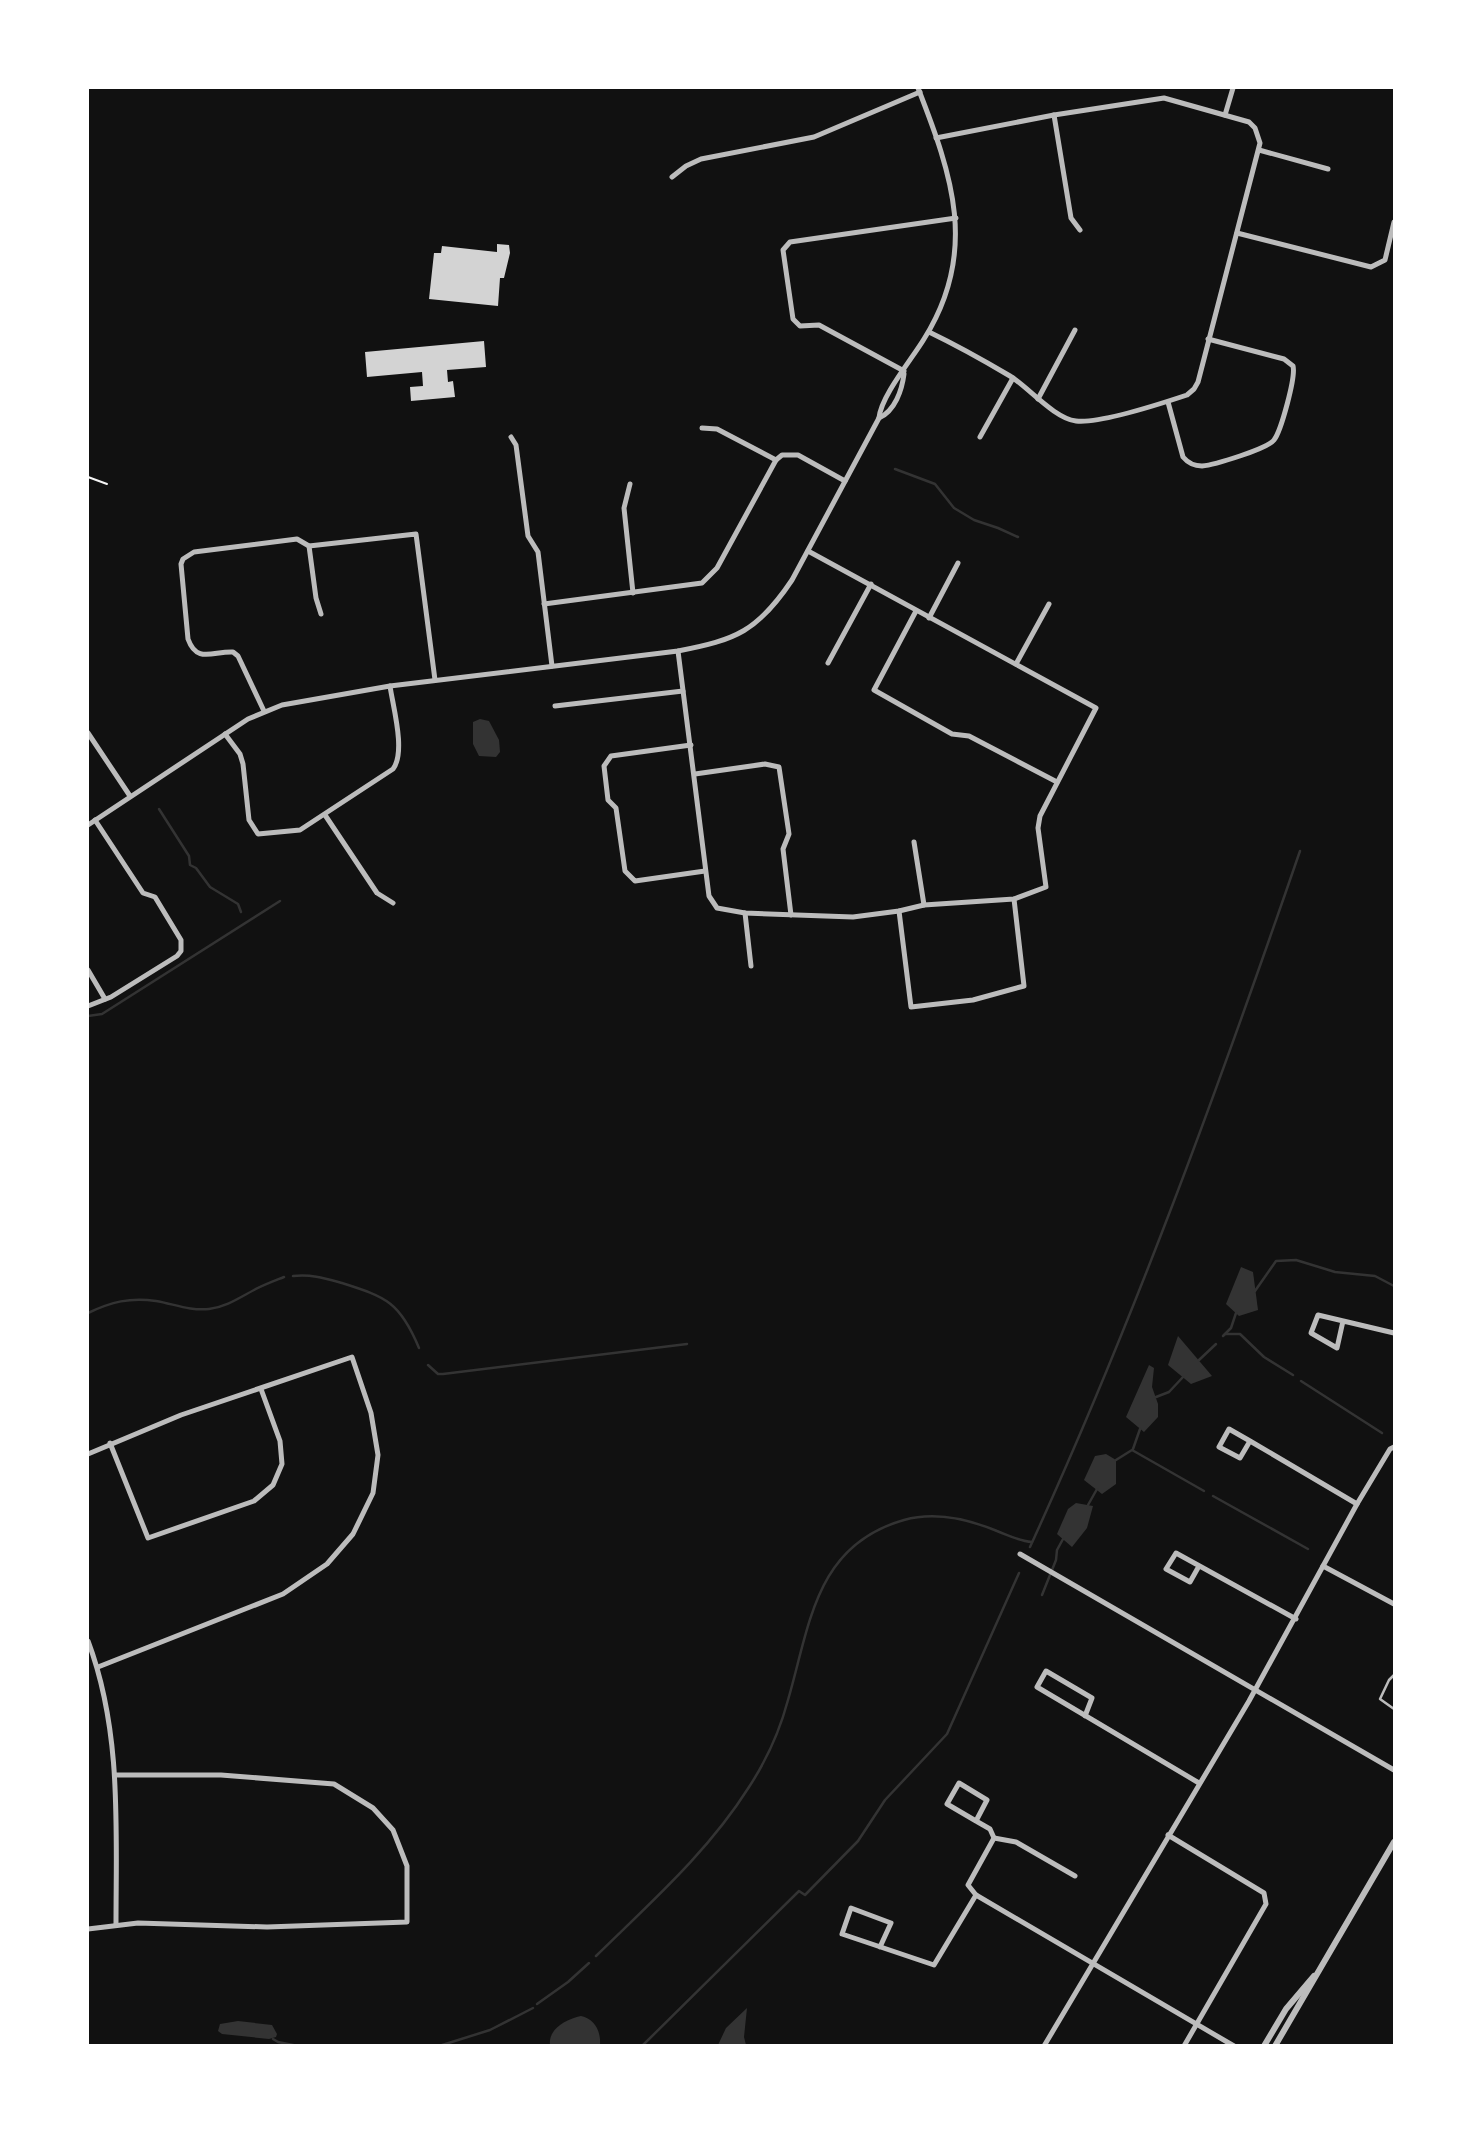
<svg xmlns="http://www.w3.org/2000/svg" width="1482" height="2133" font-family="Arial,sans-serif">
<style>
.water{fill:#333}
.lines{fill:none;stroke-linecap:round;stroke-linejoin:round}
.stream{stroke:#333;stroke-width:2.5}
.building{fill:#d3d3d3}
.path{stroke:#f5f5f5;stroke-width:2}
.service{stroke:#bcbcbc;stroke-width:2.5}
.minor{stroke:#bcbcbc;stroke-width:5}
.tertiary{stroke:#bcbcbc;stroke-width:6}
</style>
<rect width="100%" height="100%" fill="#111"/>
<g class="water">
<polygon points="480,719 489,721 499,740 500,752 496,757 479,756 473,744 473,722"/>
<polygon points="1241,1267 1253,1272 1258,1310 1239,1316 1226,1304"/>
<polygon points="1178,1336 1212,1376 1191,1384 1168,1365"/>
<polygon points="1149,1365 1154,1368 1152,1387 1158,1404 1158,1417 1144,1432 1126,1417"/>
<polygon points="1106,1454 1116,1460 1116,1484 1102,1494 1084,1480 1095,1456"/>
<polygon points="1076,1503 1093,1506 1087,1528 1072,1547 1057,1534 1068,1509"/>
<polygon points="747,2008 744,2037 746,2045 718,2045 726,2028"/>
<path d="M581 2016C595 2019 601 2032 600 2045H550C548 2029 566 2019 581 2016Z"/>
<polygon points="238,2021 272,2025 277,2034 276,2037 269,2039 222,2034 218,2031 220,2024"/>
</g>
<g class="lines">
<g class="stream">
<polyline points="895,469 935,484 954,508 974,520 998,528 1018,537"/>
<polyline points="159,809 189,856 190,865 196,868 210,887 238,904 241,912"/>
<polyline points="88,1016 102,1014 280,901"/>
<path d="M293 1276C311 1274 324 1278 342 1283 386 1297 400 1302 419 1348"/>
<polyline points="1255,1291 1276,1261 1296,1260 1335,1272 1375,1276 1394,1286"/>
<path d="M88 1313C111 1302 130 1297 156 1301 174 1304 190 1311 209 1309 226 1307 239 1298 254 1290 263 1285 274 1281 284 1277"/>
<polyline points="1225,1334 1240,1334 1264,1357 1293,1375"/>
<polyline points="1223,1336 1231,1328 1236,1313"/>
<polyline points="1199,1360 1216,1344"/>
<polyline points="428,1365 438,1374 443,1374 687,1344"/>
<polyline points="1301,1381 1382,1433"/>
<polyline points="1156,1397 1169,1392 1183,1377"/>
<polyline points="1133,1449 1140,1429"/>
<polyline points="1116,1460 1132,1450 1204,1491"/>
<polyline points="1213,1496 1308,1549"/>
<polyline points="1088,1505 1097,1489"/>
<path d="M1030 1547C1134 1320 1219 1086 1300 851"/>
<polyline points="1042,1595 1056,1560 1057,1550 1063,1539"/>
<path d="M596 1956C651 1902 708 1852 749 1787 766 1761 780 1730 788 1700 810 1625 815 1545 904 1520 936 1511 968 1519 997 1531 1010 1536 1019 1541 1032 1542"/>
<polyline points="537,2004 568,1982 589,1963"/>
<polyline points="273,2039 278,2042 298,2046"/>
<polyline points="439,2046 490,2030 533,2008"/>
<polyline points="642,2046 799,1891 805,1895 858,1841 885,1800 947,1734 1019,1573"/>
</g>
</g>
<g class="building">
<polygon points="497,244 509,245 510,253 504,278 500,278 498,306 429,299 434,253 441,253 442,246 497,252"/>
<polygon points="484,341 486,367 447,370 448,382 453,381 455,397 411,401 410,387 423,386 422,372 367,377 365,352"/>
</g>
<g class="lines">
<polyline class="path" points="88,477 107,484"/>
<polyline class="service" points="1394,1675 1389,1680 1380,1699 1394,1709"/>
<g class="minor">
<polyline points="1054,115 1071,218 1080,230"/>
<polyline points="1225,115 1233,88"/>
<polyline points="1259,150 1328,169"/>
<polyline points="672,177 686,166 701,159 814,137 920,92"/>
<polyline points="1237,233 1371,267 1385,260 1394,222"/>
<path d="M929 332C956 345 983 360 1010 376 1028 387 1055 419 1076 421 1099 424 1163 403 1187 395L1194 389 1198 382 1260 143 1255 128 1249 122 1164 98 1054 115 936 138"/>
<polyline points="904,371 819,325 800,326 793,319 783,250 790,242 956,218"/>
<polyline points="1038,399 1075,330"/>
<path d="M1168 402 1183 457C1188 463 1194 466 1202 466 1214 465 1267 449 1274 440 1281 431 1296 377 1293 366L1284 359 1208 339"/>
<path d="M879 418C895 411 902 390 904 374"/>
<polyline points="702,428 717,429 776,460"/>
<polyline points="511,437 516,445 528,536 538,552 552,666"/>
<polyline points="980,437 1013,378"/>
<polyline points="630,484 624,508 633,593"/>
<polyline points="309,546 316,598 321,614"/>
<polyline points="544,604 702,583 717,568 776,460 782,455 798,455 845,481"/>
<polyline points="916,611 874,690 952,734 969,736 1057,782"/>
<polyline points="929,618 958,563"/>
<polyline points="678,651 709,896 717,908 745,913 853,917 899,911 924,905 1014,899 1046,887 1038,828 1040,816 1096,708 808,551"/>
<polyline points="828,663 871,584"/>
<polyline points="1016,664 1049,604"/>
<polyline points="555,706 683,691"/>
<path d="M264 711 238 656 233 652C213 651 197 664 188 639L181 564 183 559 194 552 297 539 309 546 416 534 435 680"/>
<polyline points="88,733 130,796"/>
<path d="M225 734 240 754 243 764 249 820 258 834 300 830 393 769C406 752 393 707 390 686"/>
<polyline points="691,745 611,756 604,766 608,800 616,808 625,871 635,881 705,871"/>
<polyline points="695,774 765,764 779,767 789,834 783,849 791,915"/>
<polyline points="325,815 377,893 393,903"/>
<path d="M88 825 248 719 282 705 390 686 678 651C736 640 758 631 792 580L879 418C881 396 912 359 924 339 979 252 952 175 918 88"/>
<polyline points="914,842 924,905"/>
<polyline points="899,911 911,1007 973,1000 1024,986 1014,899"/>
<polyline points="745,913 751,966"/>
<polyline points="88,970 105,999"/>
<polyline points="88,1006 111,997 177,956 181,951 181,940 155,897 143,893 95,820"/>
<polyline points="1343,1321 1337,1348 1311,1333 1318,1315 1394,1333"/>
<polyline points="1250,1441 1240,1458 1219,1447 1229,1429 1250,1441 1357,1504"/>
<polyline points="110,1443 148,1538 254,1501 273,1485 282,1464 280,1441 261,1389"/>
<polyline points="88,1454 181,1415 352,1357 371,1413 378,1455 373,1493 353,1534 327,1564 283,1594 98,1667"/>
<polyline points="1020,1554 1394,1770"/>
<polyline points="1199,1566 1190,1582 1166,1569 1176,1553 1296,1619"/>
<polyline points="1323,1566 1394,1604"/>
<path d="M88 1641C122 1731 116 1829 116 1924"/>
<polyline points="1085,1716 1092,1698 1046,1671 1037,1687 1199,1783"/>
<polyline points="976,1821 947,1804 959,1783 987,1800 976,1821 990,1829 994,1838 968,1885 976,1895 1234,2046"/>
<polyline points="1168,1835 1264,1893 1266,1904 1184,2046"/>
<polyline points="994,1838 1016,1842 1075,1876"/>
<polyline points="88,1929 138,1923 267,1927 407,1922 407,1866 393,1830 373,1808 334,1784 221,1775 116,1775"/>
<polyline points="880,1947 891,1923 851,1908 842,1934 934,1965 976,1895"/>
<polyline points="1044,2046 1249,1701 1357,1504 1390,1449 1394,1447"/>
</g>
<g class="tertiary">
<polyline points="1264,2046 1286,2009 1314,1976"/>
<polyline points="1275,2046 1394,1842"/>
</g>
</g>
<rect width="1482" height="2133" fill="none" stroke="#ffffff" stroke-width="178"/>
</svg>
